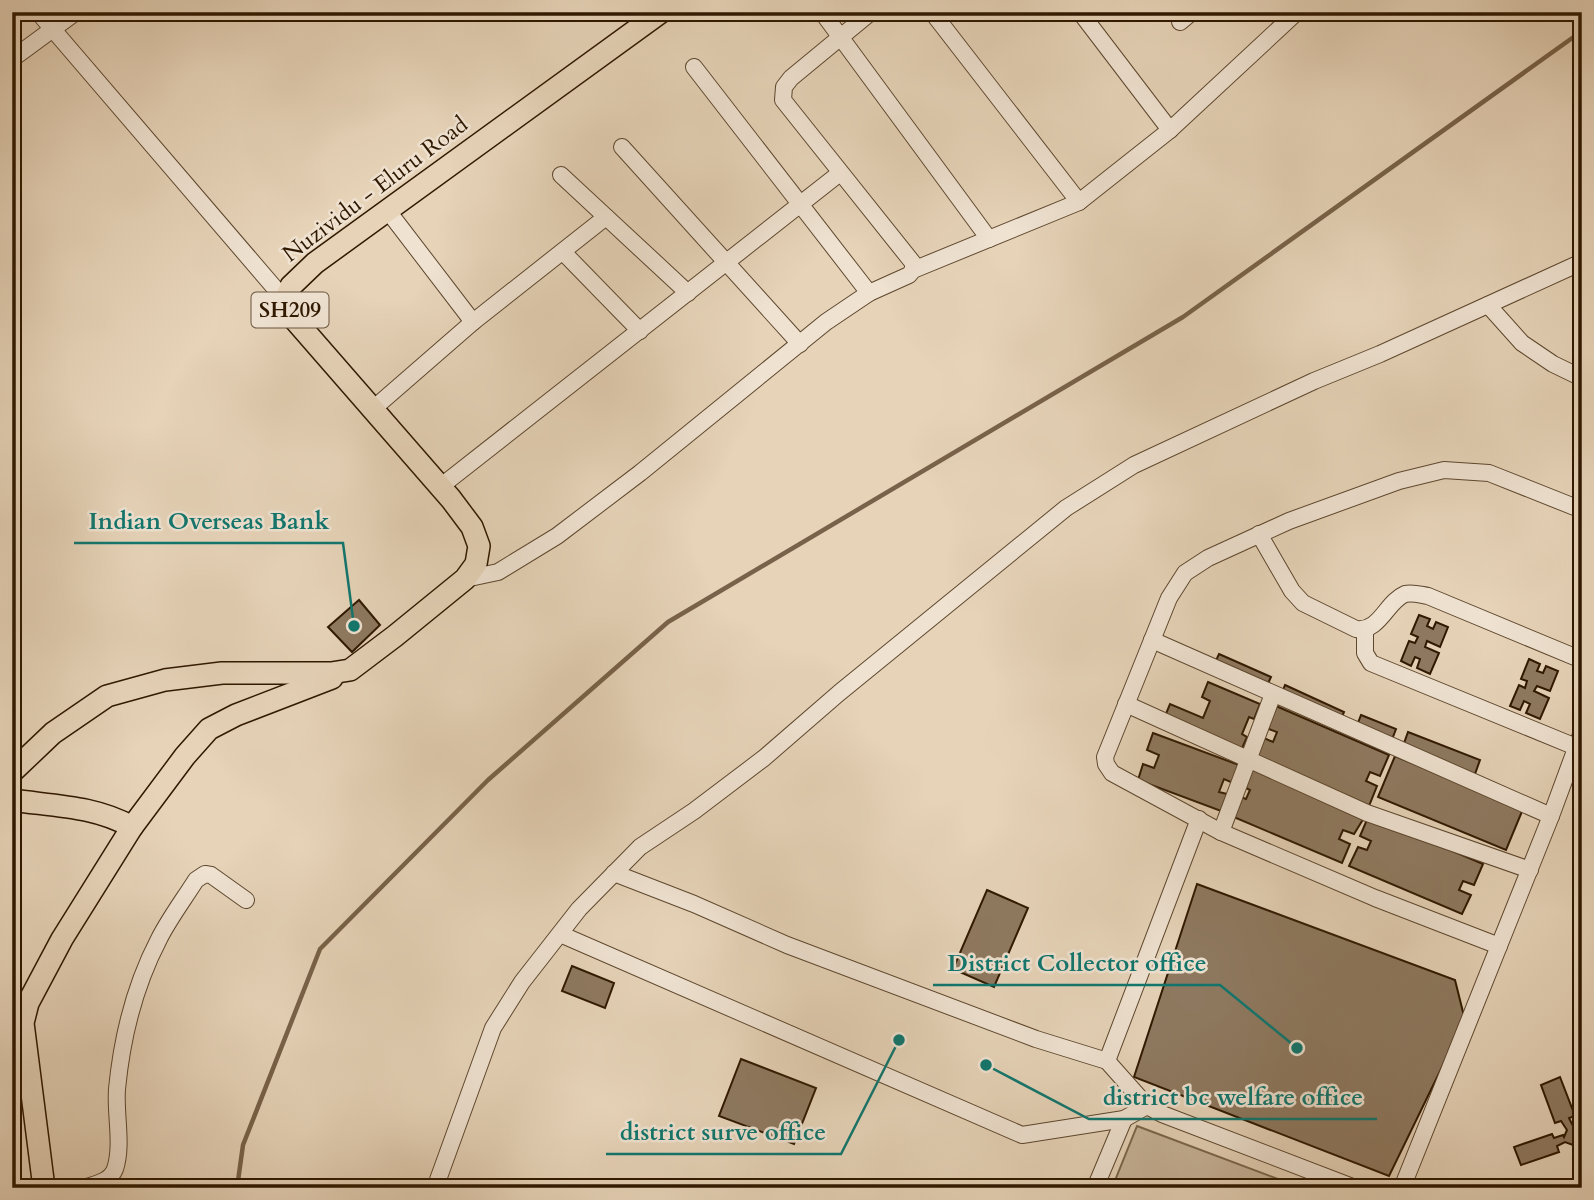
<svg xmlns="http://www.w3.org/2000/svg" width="1594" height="1200" font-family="Cardo,serif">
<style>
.green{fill:#c7b399;stroke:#7b664c;stroke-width:2}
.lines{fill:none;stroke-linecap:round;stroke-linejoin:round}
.stream{stroke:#786249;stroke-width:4.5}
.building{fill:#8e7960;stroke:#2f1800;stroke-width:2}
.minor-casing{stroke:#5d472e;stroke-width:18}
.major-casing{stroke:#2f1800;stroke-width:24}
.minor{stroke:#efe2d1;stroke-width:16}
.major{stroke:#e6d3b8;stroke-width:21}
.labels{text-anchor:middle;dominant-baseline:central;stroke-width:5;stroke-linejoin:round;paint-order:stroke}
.shield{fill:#efe2d1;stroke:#69553f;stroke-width:2}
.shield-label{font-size:21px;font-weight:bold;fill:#2f1800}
.street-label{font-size:23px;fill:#2f1800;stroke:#efe2d1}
.leader{fill:none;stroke:#0f766e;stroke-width:2.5}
.callout-dot{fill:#0f766e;stroke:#efe2d1;stroke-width:2.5}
.callout-label{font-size:24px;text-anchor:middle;font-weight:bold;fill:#0f766e;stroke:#efe2d1;stroke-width:5;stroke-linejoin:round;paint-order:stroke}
</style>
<rect width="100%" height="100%" fill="#e6d3b8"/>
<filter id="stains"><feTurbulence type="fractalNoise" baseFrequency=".00286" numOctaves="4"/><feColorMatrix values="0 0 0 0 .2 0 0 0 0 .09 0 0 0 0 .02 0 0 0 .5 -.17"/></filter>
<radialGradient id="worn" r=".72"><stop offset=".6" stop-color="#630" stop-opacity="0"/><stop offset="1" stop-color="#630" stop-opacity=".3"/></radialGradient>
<polygon class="green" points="1137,1126 1302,1188 1112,1188"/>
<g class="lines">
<polyline class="stream" points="237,1188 243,1145 320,949 488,780 668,622 1183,317 1582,31"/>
</g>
<g class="building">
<polygon points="359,600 380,625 352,652 328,627"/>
<polygon points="1419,615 1430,619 1427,626 1433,629 1436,622 1448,627 1440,647 1427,641 1425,647 1439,653 1430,674 1417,668 1420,659 1415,657 1411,666 1401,661 1409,641 1415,643 1418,637 1411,634"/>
<polygon points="1219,654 1271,677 1264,692 1212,669"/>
<polygon points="1529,659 1540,664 1537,671 1543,673 1546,666 1558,671 1550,691 1537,686 1534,691 1549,698 1540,719 1526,713 1530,704 1524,701 1520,710 1510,706 1519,685 1525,688 1527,681 1521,679"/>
<polygon points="1208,682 1260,704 1254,719 1249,717 1242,734 1247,737 1240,753 1163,721 1170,704 1203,718 1210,701 1202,697"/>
<polygon points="1285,685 1344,712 1339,724 1280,698"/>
<polygon points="1276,706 1389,755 1380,776 1370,772 1366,781 1377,786 1369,806 1256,757 1264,738 1273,742 1277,732 1266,728"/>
<polygon points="1361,715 1396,729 1391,742 1356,728"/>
<polygon points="1408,732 1480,760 1475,774 1403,746"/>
<polygon points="1153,733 1239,765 1233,783 1224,779 1219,792 1227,794 1221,811 1138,780 1143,764 1154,768 1159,755 1147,750"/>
<polygon points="1395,756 1523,809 1506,850 1378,797"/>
<polygon points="1249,764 1367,813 1354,834 1343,830 1339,839 1350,844 1342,863 1229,815 1238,796 1246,799 1250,790 1240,785"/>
<polygon points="1369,815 1483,864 1474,885 1463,881 1459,890 1471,895 1462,914 1349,866 1358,847 1367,850 1371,841 1360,836"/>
<polygon points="1197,884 1455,980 1465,1020 1389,1176 1134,1077"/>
<polygon points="987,890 1028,908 994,987 953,969"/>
<polygon points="572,966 614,983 605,1008 562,991"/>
<polygon points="741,1059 816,1088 794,1144 719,1116"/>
<polygon points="1560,1077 1575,1116 1569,1118 1573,1126 1582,1129 1582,1181 1573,1159 1579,1156 1576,1146 1565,1142 1557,1146 1559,1152 1521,1165 1514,1147 1552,1134 1554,1138 1563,1135 1564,1137 1567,1130 1561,1121 1555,1123 1541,1085"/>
</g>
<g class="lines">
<defs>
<g id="minor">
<polyline points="38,12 285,300"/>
<polyline points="822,12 989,239"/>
<polyline points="871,12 791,78 784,87 783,100 913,263 913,270"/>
<polyline points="932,12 1079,202"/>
<polyline points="1080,12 1170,130"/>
<polyline points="1180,22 1192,12"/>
<polyline points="12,59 76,12"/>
<polyline points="694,67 869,293 909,275 913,270 1079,202 1170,130 1297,12"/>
<polyline points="622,147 800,344"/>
<polyline points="561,175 688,293"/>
<polyline points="388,211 473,322"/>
<polyline points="563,252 640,331"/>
<polyline points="1488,305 1522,343 1553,364 1582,378"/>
<polyline points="373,409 473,322 606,217"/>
<polyline points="440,487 840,173"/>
<path d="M1259 534 1292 591 1303 603 1356 629C1380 632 1386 602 1405 594 1413 592 1421 595 1428 596L1582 660"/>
<polyline points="465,579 498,572 557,536 640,473 826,322 869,293"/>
<polyline points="1365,630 1365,653 1371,663 1576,747"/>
<polyline points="1152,640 1551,816"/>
<polyline points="1126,704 1367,813 1530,870"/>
<polyline points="1221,832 1273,694"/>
<polyline points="614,873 694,904 787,945 1036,1039 1107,1061 1147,1106 1162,1114 1355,1188"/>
<polyline points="560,934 1022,1135 1124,1119 1147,1106"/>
<polyline points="1499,946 1375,898 1221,832 1112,773 1106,764 1105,757 1169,598 1185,573 1208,558 1289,521 1399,481 1444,470 1489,473 1582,510"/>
<polyline points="1107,1061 1199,819"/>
<path d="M84 1188C95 1184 110 1182 115 1169 123 1145 115 1114 117 1089 122 1037 135 985 159 939 169 919 184 899 196 880L205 874 211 875 246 900"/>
<polyline points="435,1188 493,1028 522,982 579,909 640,847 694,811 764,758 839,693 1066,508 1134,465 1314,381 1380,354 1582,262"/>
<polyline points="1095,1188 1124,1119"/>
<polyline points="1402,1188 1551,816 1582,732"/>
</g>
<g id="major">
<polyline points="12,772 53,733 107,696 165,680 222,673 331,673 350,670 395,636 465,579 476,564 479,546 472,527 451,499 295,320 285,300 291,286 315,263 661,12"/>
<path d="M12 800C54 806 95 806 132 827"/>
<polyline points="44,1188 23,1023 28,1003 62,939 132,827 185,756 209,729 236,715 332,678"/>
</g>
</defs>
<use href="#minor" class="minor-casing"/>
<use href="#major" class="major-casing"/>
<use href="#minor" class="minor"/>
<use href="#major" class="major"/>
</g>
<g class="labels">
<rect class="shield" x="251.5" y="292.5" width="77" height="35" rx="5"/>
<g class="shield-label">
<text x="290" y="310">SH209</text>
</g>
<g class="street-label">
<text transform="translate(375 189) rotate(-37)">Nuzividu - Eluru Road</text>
</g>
</g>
<path class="leader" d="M354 626L343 543H74M1297 1048L1220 985H933M986 1065L1089 1119H1377M899 1040L841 1154H606"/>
<g class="callout-dot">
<circle cx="354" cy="626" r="7"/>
<circle cx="1297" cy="1048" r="7"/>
<circle cx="986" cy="1065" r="7"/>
<circle cx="899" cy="1040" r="7"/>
</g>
<g class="callout-label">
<text x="209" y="529">Indian Overseas Bank</text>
<text x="1077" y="971">District Collector office</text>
<text x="1233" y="1105">district bc welfare office</text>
<text x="723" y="1140">district surve office</text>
</g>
<rect width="1594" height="1200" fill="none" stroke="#e6d3b8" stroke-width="42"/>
<rect x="14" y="14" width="1566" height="1172" fill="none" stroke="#2f1800" stroke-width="3.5"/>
<rect x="21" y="21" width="1552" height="1158" fill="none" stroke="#2f1800" stroke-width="2"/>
<rect width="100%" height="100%" filter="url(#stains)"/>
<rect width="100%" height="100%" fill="url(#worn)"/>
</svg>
